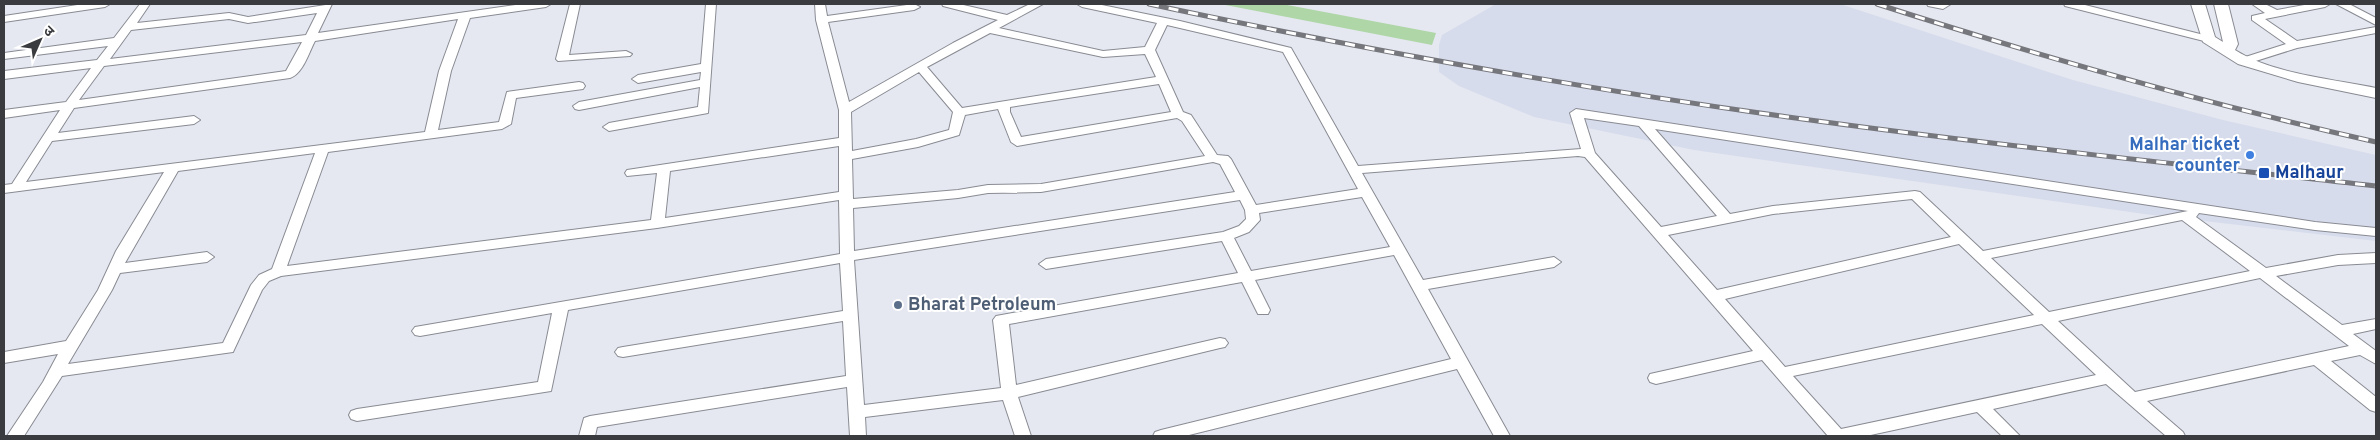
<svg xmlns="http://www.w3.org/2000/svg" width="2380" height="440" font-family="Overpass,'Noto Sans Devanagari',sans-serif">
<style>
.built{fill:#d7dcec}
.green{fill:#afd6a6}
.lines{fill:none;stroke-linecap:round;stroke-linejoin:round}
.minor-casing{stroke:#898b93;stroke-width:2}
.tertiary-casing{stroke:#898b93;stroke-width:2}
.minor{fill:#fff;fill-rule:evenodd}
.tertiary{fill:#fff;fill-rule:evenodd}
.rail-casing{stroke:#76777d;stroke-width:5}
.rail{stroke:#fff;stroke-width:3;stroke-dasharray:10;stroke-linecap:butt}
.shop-dot{fill:#3f7fe0;stroke:#fff;stroke-width:2}
.transit-dot{fill:#1a4fb4;stroke:#fff;stroke-width:2}
.service-dot{fill:#5c6f8a;stroke:#fff;stroke-width:2}
.labels{text-anchor:middle;dominant-baseline:central;stroke-width:4;stroke-linejoin:round;paint-order:stroke}
.shop-label{font-size:18px;font-weight:bold;fill:#366cbe;stroke:#fff;text-anchor:end}
.transit-label{font-size:18px;font-weight:bold;fill:#164399;stroke:#fff;text-anchor:start}
.service-label{font-size:18px;font-weight:bold;fill:#4e5e75;stroke:#fff;text-anchor:start}
</style>
<rect width="100%" height="100%" fill="#e5e8f1"/>
<polygon class="built" points="1496,4 1840,4 2073,80 2223,120 2376,155 2376,241 2144,214 1694,150 1534,117 1459,86 1439,72 1439,45 1442,35"/>
<polygon class="green" points="1220,4 1282,4 1436,33 1432,45"/>
<g class="lines">
<defs>
<g id="minor">
<polygon points="84,4 110,4 105,7 4,22 4,16"/>
<path d="M140 4H150L137 23 229 13 248 17 332 4 318 33 523 4H551L546 7 470 18 451 71 438 130 499 122 507 92 579 82 583 83 585 86 583 89 516 98 511 124 502 129 328 152 287 266 651 220 657 173 627 176 625 173 627 170 839 138V110L816 20 815 4H825L827 16 914 4 920 7 914 10 828 22 849 102 953 43 998 20 943 6 942 4H959L1007 15 1030 4H1043L999 28 1103 51 1145 47 1157 23 1082 7 1077 4H1097L1180 21 1291 48 1358 166 1581 149 1570 113 1576 109 2315 222 2376 228V236L2315 230 2199 213 2196 217 2266 268 2338 255 2376 253V263L2338 265 2276 276 2342 325 2376 319V329L2353 334 2376 351V364L2360 355 2331 361 2376 397V412L2370 410 2314 365 2147 401 2183 432 2185 436H2166L2106 384 1993 409 2020 436H2002L1977 412 1866 436H1828L1762 360 1656 384 1650 382 1648 378 1650 374 1753 351 1585 157 1578 156 1362 173 1423 280 1554 257 1561 262 1554 267 1428 289 1510 436H1494L1457 369 1185 436H1153L1155 432 1161 430 1451 359 1394 255 1255 280 1270 310 1268 314H1258L1242 282 1009 324 1016 385 1220 338 1225 339 1228 343 1225 347 1220 348 1018 397 1031 436H1015L1003 400 865 417 866 436H850L847 387 597 427 595 436H579L584 418 590 416 846 376 843 321 623 357 618 356 615 352 618 348 623 347 843 311 840 263 568 310 551 391 357 421 351 419 349 415 351 411 357 409 538 382 552 313 420 336 415 335 412 331 415 327 840 254 839 200 657 228 281 276 269 281 262 290 233 352 62 376 24 436H7L43 382 58 354 4 363V352L66 341 98 290 116 251 164 172 4 193V185L12 184 60 110 4 118V110L66 102 91 68 4 79V71L97 60 108 46 4 59V53L114 38ZM317 13 306 35 110 59 131 30 229 19 248 23ZM458 19 439 71 425 132 26 182 52 141 194 124 200 120 194 116 58 133 74 108 290 78C303 74 309 52 315 41ZM1167 25 1283 52 1358 189 1256 205 1231 159 1228 156 1217 155 1191 115 1183 112 1155 50ZM990 33 1103 57 1145 54 1156 77 962 108 927 67ZM302 42 286 71 79 100 104 66ZM919 72 953 112 949 130 916 139 852 151 851 112ZM1159 84 1171 112 1021 137 1010 112V107ZM998 109 1011 142 1017 146 1177 118 1182 121 1205 156 1041 184 988 185 958 190 853 199 852 159 918 147 959 135 965 115ZM1584 118 1639 126 1717 216 1661 227 1595 153ZM1655 129 2188 211 1983 251 1920 192 1915 191 1773 206 1730 214ZM839 146V192L665 218 670 171ZM315 153 272 269 259 275 251 285 223 343 68 364 112 290 120 273 207 262 214 257 207 252 125 263 178 171ZM1213 162 1220 164 1235 192 854 251 853 208 958 198 988 193 1041 192ZM1362 197 1390 247 1251 271 1234 238 1249 232 1260 220 1259 213ZM1912 199 1951 237 1717 290 1668 235 1773 214ZM1240 200 1245 210 1246 219 1239 226 1223 232 1046 259 1039 264 1046 269 1222 241 1238 273 996 316 993 320 1001 388 864 405 854 260ZM2182 220 2250 271 2049 312 1991 258ZM1959 244 2034 315 1785 367 1725 299ZM2260 278 2349 346 2135 392 2058 321ZM2042 324 2096 375 1841 429 1793 376Z"/>
<polygon points="570,4 580,4 569,55 626,51 632,54 630,56 558,61 556,59"/>
<polygon points="706,4 716,4 708,113 609,131 603,127 609,123 698,107 700,87 579,110 575,109 573,106 579,102 700,80 701,72 638,83 632,79 638,75 701,64"/>
<polygon points="1927,4 1951,4 1943,9 1928,6"/>
<polygon points="2064,4 2081,4 2212,37 2214,39 2208,42 2065,6"/>
<polygon points="2252,4 2265,4 2277,10 2310,4 2330,4 2325,7 2265,19 2297,41 2376,27 2376,33 2297,48 2243,65 2237,61 2239,59 2286,44 2252,20 2252,16 2265,13"/>
<polygon points="2336,4 2349,4 2376,18 2376,25"/>
</g>
<path id="tertiary" d="M2191 4H2205L2215 37 2223 42 2214 4H2228L2238 44 2235 50C2273 74 2332 79 2376 88V98L2298 82 2238 64 2203 42Z"/>
</defs>
<use href="#minor" class="minor-casing"/>
<use href="#tertiary" class="tertiary-casing"/>
<use href="#minor" class="minor"/>
<use href="#tertiary" class="tertiary"/>
<defs>
<g id="rail">
<path d="M1149 4C1361 49 1573 87 1788 117 1983 144 2180 164 2376 186"/>
<path d="M1877 4C2042 57 2207 104 2376 142"/>
</g>
</defs>
<use href="#rail" class="rail-casing"/>
<use href="#rail" class="rail"/>
</g>
<circle class="shop-dot" cx="2250" cy="155" r="5"/>
<rect class="transit-dot" x="2258" y="167" width="12" height="12" rx="2.5"/>
<circle class="service-dot" cx="898" cy="305" r="5"/>
<g class="labels">
<g class="shop-label">
<text x="2240" y="145">Malhar ticket<tspan x="2240" dy="21">counter</tspan></text>
</g>
<g class="transit-label">
<text x="2275" y="173">Malhaur</text>
</g>
<g class="service-label">
<text x="908" y="305">Bharat Petroleum</text>
</g>
</g>
<rect width="2380" height="440" fill="none" stroke="#3a3b3f" stroke-width="10"/>
<g transform="translate(40 40) rotate(45)" stroke="#ffffff" stroke-width="4" paint-order="stroke">
<path d="M0-4L9 19L0 12L-9 19Z" fill="#3a3b3f"/>
<text y="-8" font-size="14" font-weight="bold" text-anchor="middle" fill="#3a3b3f">उ</text>
</g>
</svg>
